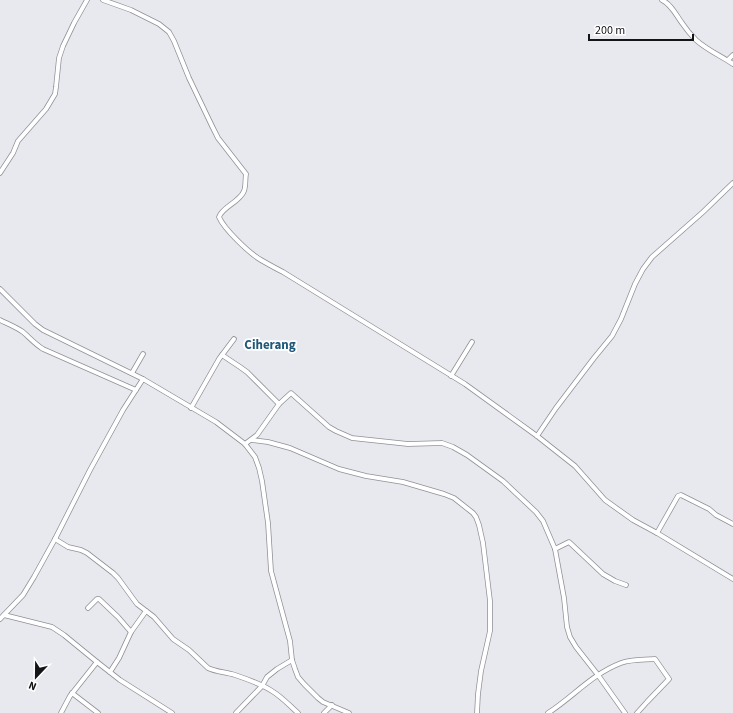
<svg xmlns="http://www.w3.org/2000/svg" width="733" height="713" font-family="'Source Sans 3',sans-serif">
<style>
.lines{fill:none;stroke-linecap:round;stroke-linejoin:round}
.street-casing{stroke:#8f9197;stroke-width:5.5}
.street{stroke:#fff;stroke-width:4}
.labels{text-anchor:middle;dominant-baseline:central;stroke-width:3.5;stroke-linejoin:round;paint-order:stroke}
.quarter-label{font-size:13px;font-weight:bold;fill:#1e5979;stroke:#fff}
</style>
<rect width="100%" height="100%" fill="#e7e9ef"/>
<g class="lines">
<defs>
<g id="street">
<path d="M103 0 131 10 159 24 169 32 174 41 189 78 212 126 218 138 246 174C245 179 246 186 244 191 240 202 222 207 219 217 224 229 249 253 261 260 268 264 275 268 283 272L465 384 537 436 575 466 605 500 633 520 657 533 733 579"/>
<path d="M662 0C672 5 676 15 682 23 686 29 691 35 696 40 707 50 721 56 733 64"/>
<polyline points="728,60 733,55"/>
<polyline points="0,173 13,153 18,141 46,109 55,94 56,87 59,58 63,46 74,23 87,0"/>
<polyline points="0,289 35,324 43,330 143,379 216,422 245,444 255,457 259,468 262,481 268,523 271,571 290,641 292,660 295,669 298,677 304,684 318,698 323,702 349,713"/>
<path d="M0 320C8 324 16 327 23 332 30 338 35 344 43 349L136 390"/>
<polyline points="222,355 240,367 247,372 279,404"/>
<polyline points="132,373 143,354"/>
<polyline points="451,376 472,342"/>
<polyline points="191,408 219,359 234,339"/>
<polyline points="537,436 556,408 594,358 612,336 621,319 635,284 643,269 652,257 703,212 733,183"/>
<polyline points="251,440 268,442 290,448 339,469 366,476 403,482 444,494 454,498 473,513 476,517 479,525 483,543 490,601 490,631 481,671 478,694 477,713"/>
<polyline points="245,444 257,435 279,404 291,393 329,427 336,431 352,438 408,444 442,443 453,447 467,455 503,481 536,512 543,521 555,549 564,598 567,627 570,637 576,647 598,675 625,713"/>
<polyline points="657,533 678,496 681,495 709,509 716,515 733,524"/>
<path d="M55 539 68 547 81 550 87 553 113 573 118 578 137 604 154 617 173 639 189 650 208 668C216 672 226 672 235 675 247 679 261 684 272 691 282 697 290 706 298 713"/>
<polyline points="555,549 569,542 603,574 615,581 626,585"/>
<polyline points="88,608 97,599 99,599 118,617 131,632"/>
<polyline points="4,615 52,627 64,635 97,662 120,680 172,713"/>
<polyline points="0,619 23,595 34,577 55,539 90,470 123,410 143,379"/>
<polyline points="110,672 119,658 131,632 146,611"/>
<polyline points="72,693 98,713"/>
<polyline points="61,713 70,696 97,662"/>
<polyline points="236,713 262,686 267,677 277,669 292,660"/>
<polyline points="324,713 332,705"/>
<path d="M548 713C573 697 592 674 621 663 632 659 644 660 655 659L669 679 647 702 637 713"/>
</g>
</defs>
<use href="#street" class="street-casing"/>
<use href="#street" class="street"/>
</g>
<g class="labels">
<g class="quarter-label">
<text x="270" y="345">Ciherang</text>
</g>
</g>
<g transform="translate(36 677) rotate(202)" stroke="#ffffff" stroke-width="3" paint-order="stroke">
<path d="M0-3L7 15L0 10L-7 15Z" fill="#141417"/>
<text y="-6" font-size="11" font-weight="bold" text-anchor="middle" fill="#141417">N</text>
</g>
<path d="M589 34v6h104v-6" fill="none" stroke="#141417" stroke-width="2"/>
<text x="595" y="34" font-size="12" fill="#141417" stroke="#ffffff" stroke-width="3" paint-order="stroke">200 m</text>
</svg>
